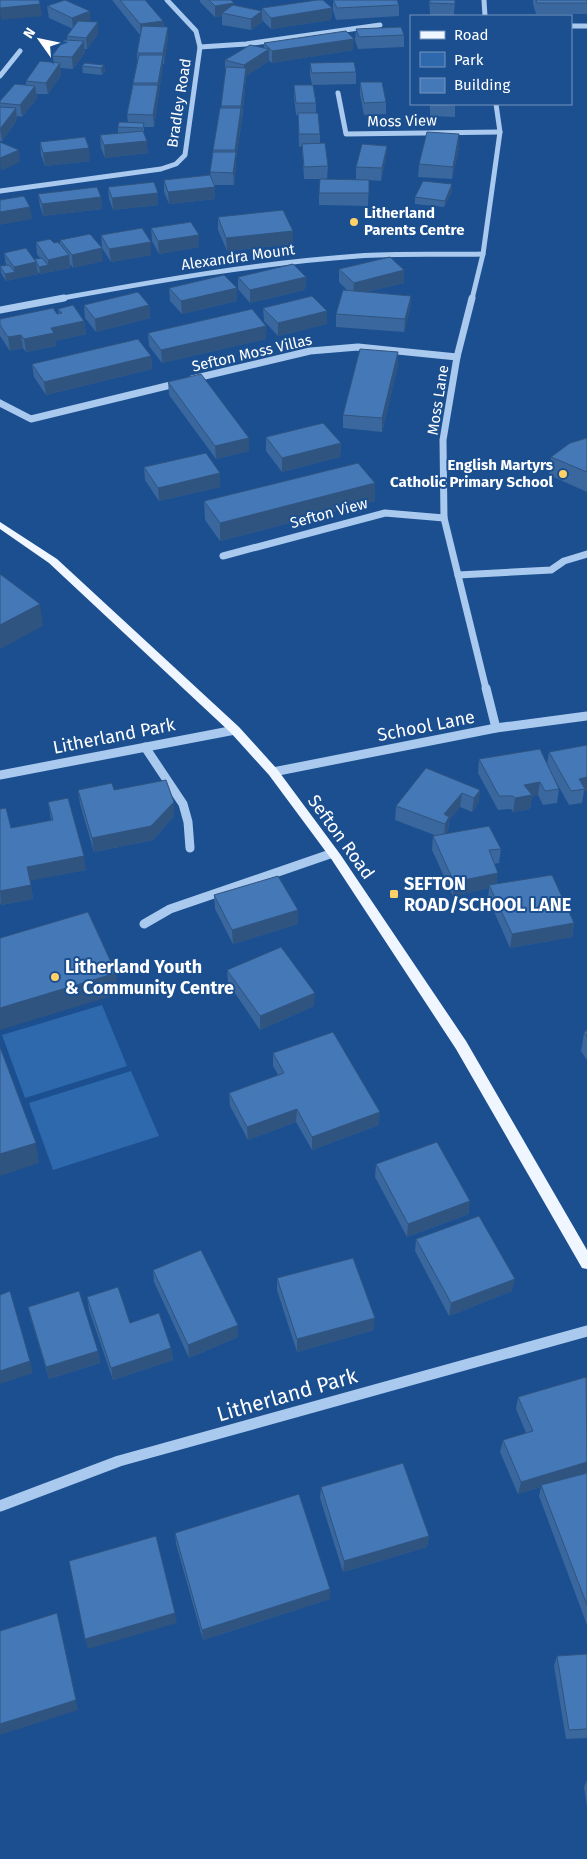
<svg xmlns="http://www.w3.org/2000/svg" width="587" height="1859" font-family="'Fira Sans',sans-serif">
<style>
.green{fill:#2e69ad}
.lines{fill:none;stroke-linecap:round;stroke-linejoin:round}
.minor-far3{stroke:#a9c9ee;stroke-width:5}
.minor-far2{stroke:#a9c9ee;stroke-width:7}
.minor-far1{stroke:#a9c9ee;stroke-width:9}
.minor{stroke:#a9c9ee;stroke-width:11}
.major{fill:#f0f6ff;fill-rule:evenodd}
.wall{fill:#3a679d}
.shaded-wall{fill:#305480}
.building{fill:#4478b7;stroke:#305480}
.poi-dot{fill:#ffd166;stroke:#1b4f8f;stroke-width:2}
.labels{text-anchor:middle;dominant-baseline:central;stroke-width:4;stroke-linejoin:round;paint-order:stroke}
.far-street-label{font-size:15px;fill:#fff;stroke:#1b4f8f}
.far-poi-label{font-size:15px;font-weight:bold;fill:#fff;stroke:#1b4f8f;text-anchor:start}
.street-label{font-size:18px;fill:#fff;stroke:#1b4f8f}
.poi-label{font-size:18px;font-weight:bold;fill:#fff;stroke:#1b4f8f;text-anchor:start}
.near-street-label{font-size:21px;fill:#fff;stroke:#1b4f8f}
</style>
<rect width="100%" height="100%" fill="#1b4f8f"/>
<g class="green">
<polygon points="102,1005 127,1066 25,1098 2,1035"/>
<polygon points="131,1071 159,1136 53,1170 29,1103"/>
</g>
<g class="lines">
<g class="minor-far3">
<polyline points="484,0 485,16"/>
<polyline points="571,26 587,26"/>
<polyline points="200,47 246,44 380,25"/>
<polyline points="0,76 20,51"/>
<polyline points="338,93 346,134 500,132"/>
<polyline points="0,191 161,169 176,164 185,155 200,47 196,31 167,0"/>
<path d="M57 299C157 281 257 263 358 256 399 253 441 255 483 254"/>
<polyline points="472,299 483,254 500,132 496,104"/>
</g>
<g class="minor-far2">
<polyline points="472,298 457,357 443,440 444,518 486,689"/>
<polyline points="0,310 64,298"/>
<polyline points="192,379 310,351 358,347 457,357"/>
<polyline points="0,403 31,419 179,383"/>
<polyline points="223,556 385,513 444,518"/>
<polyline points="458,575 551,570 564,561 587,554"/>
</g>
<g class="minor-far1">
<polyline points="486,688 496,728"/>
<polyline points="145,747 183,804 188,822 190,848"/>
<polyline points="273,772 496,728 587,716"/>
<polyline points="0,775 235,730"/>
<polyline points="144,924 170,909 333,853"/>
</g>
<polyline class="minor" points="0,1506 119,1461 587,1331"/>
<polygon class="major" points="0,522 57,559 239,727 277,769 340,854 466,1041 587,1250 587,1269 582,1268 456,1049 332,860 269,775 231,733 49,563 0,529"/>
</g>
<g class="wall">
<polygon points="112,0 145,0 163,21 164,27 168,38 164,64 163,64 154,127 144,127 144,132 148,153 105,158 101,148 100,135 118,133 118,127 128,123 127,114 137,62 137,53 140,35"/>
<polygon points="200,0 231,0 234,5 262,11 262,8 332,8 331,20 271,29 262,20 262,22 251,30 222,25 222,16 215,17 200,2"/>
<polygon points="333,0 397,0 399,5 399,16 336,20 333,10"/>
<polygon points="429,0 455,0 454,15 430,15"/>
<polygon points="533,0 587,0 587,14 536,14 533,4"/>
<polygon points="47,6 91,22 98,34 87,49 84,49 85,53 73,69 60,68 61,75 48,94 36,94 37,98 22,117 17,116 17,120 2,141 0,141 0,101 26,85 26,81 53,62 52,56 67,40 67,36 73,29 49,18"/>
<polygon points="356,29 404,35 404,47 358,49 355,40"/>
<polygon points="264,43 353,50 272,63 269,60 269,61 246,76 242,120 236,158 236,164 234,185 214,185 215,187 215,199 169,204 164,192 164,180 210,177 213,150 221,108 226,72 225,72 225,60 264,48"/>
<polygon points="310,63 356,72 356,84 313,85 316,103 316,113 320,134 320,143 328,166 327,179 304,179 302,146 299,147 298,115 296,115 294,97 294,85 312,85 310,75"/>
<polygon points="104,65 105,71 102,75 83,73 82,66"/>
<polygon points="360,82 386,102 386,114 364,115 360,94"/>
<polygon points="430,104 455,104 455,117 430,116"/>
<polygon points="40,142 90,161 45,166 41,155"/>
<polygon points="387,146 386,158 381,181 369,180 368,206 319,205 319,193 366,180 356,179 356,167"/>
<polygon points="459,147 452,179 418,177 419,164"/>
<polygon points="108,187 158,205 113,210 109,199"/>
<polygon points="452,191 444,207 415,204 415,197"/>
<polygon points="38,194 101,197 102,209 43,216 40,206"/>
<polygon points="218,217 293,244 227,251 218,230"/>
<polygon points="151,228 199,235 199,247 159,254 152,241"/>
<polygon points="101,235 151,242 151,255 111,262 102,248"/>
<polygon points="60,240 103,261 73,268 70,264 70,268 40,274 37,271 38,274 6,281 1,273 0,266 6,265 4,253 35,259 40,258 37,254 36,242 60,244"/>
<polygon points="339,269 404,270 404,283 366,292 411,296 410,309 404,332 336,327 336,314 348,291 339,282"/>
<polygon points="238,277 306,277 305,290 250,303 238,289"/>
<polygon points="169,288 237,301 182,314 170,301"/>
<polygon points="84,305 149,305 150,318 96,332 85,318"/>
<polygon points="263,308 327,311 327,324 278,336 264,321"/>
<polygon points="58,309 84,321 86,334 55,341 56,346 26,352 23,348 10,351 0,336 0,319 57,314 59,314"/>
<polygon points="266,326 266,339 162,363 149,346 148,333"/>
<polygon points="398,352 398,365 382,432 343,428 343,415"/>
<polygon points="151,356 152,369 46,395 34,377 32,364"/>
<polygon points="168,382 249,451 216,459 169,395"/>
<polygon points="266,437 341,443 340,457 282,472 266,451"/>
<polygon points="587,438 587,492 549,475 551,457"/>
<polygon points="144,467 220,473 220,487 159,501 145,480"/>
<polygon points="375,483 375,501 220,541 205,520 204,501"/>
<polygon points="549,752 587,791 584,791 582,803 569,805 554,778 559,789 557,803 543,805 538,795 532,797 530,809 513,812 511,809 498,810 478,773 479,759 547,764"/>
<polygon points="426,768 480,790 478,804 472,812 460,807 449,820 448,831 446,834 501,849 499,863 494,864 497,884 574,923 572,937 510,948 488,898 489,888 453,896 432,850 433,836 437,836 395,820 396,806"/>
<polygon points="78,790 114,790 174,802 174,816 153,840 94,852 80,804"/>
<polygon points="48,802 86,870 30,880 33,899 1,905 0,902 0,809 11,828 51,820"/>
<polygon points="214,895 298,924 233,944 215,909"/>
<polygon points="227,970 314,1006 260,1030 228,983"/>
<polygon points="587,1029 587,1060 581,1051 584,1033"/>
<polygon points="273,1053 379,1125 312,1150 296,1122 248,1140 230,1106 229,1093 278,1075 273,1066"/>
<polygon points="376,1164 469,1214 407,1237 375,1177"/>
<polygon points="416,1239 512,1291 449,1316 415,1251"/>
<polygon points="153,1270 238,1325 238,1337 189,1358 154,1282"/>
<polygon points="277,1278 374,1330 297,1352 277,1290"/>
<polygon points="87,1297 171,1348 173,1360 113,1380 89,1310"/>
<polygon points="28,1307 98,1351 100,1363 49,1379 31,1319"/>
<polygon points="587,1378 587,1625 539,1496 541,1487 518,1494 500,1452 503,1440 526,1433 516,1409 518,1397"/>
<polygon points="321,1487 429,1536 427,1547 343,1572 320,1498"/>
<polygon points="175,1533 330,1599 203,1640 176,1544"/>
<polygon points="587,1654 587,1738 566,1739 554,1666 557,1656"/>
<polygon points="587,1780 587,1807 584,1787"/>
</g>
<g class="shaded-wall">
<polygon points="234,3 234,14 222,13 222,16 215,17 215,6"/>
<polygon points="40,4 42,16 1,20 0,8"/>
<polygon points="332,8 331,20 271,29 271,18"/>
<polygon points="90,11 91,23 73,29 72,18"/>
<polygon points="262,11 262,22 251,30 251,19"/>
<polygon points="163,21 164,33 141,36 140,24"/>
<polygon points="98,22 98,34 87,49 86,38"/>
<polygon points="168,27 168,38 164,64 163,53"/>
<polygon points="354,39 353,50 272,63 272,51"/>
<polygon points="84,41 85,53 73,69 72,57"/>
<polygon points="269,49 269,61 246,76 242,118 241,106 244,77 244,65"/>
<polygon points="163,55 163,67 154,127 153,115"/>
<polygon points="60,63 61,75 48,94 46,83"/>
<polygon points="104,65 105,71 102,75 101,68"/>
<polygon points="35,86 37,98 22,117 20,105"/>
<polygon points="16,108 17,120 2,141 0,129"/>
<polygon points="241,108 242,120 236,158 236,164 234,185 233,173 235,158 235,150"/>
<polygon points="459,134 459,147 452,179 453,167"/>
<polygon points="147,141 148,153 105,158 104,145"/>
<polygon points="387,146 386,158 381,181 382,168"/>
<polygon points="89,148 90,161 45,166 43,153"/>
<polygon points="19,150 20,162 1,171 0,158"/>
<polygon points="452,184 452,191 444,207 445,201"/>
<polygon points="215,187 215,199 169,204 168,192"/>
<polygon points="158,193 158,205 113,210 112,198"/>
<polygon points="101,197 102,209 43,216 42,204"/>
<polygon points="30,207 32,219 0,225 0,212"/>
<polygon points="293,231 293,244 227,251 226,238"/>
<polygon points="199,235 199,247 159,254 158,241"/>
<polygon points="151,242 151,255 111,262 109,249"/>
<polygon points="102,248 103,261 73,268 72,255"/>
<polygon points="69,255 70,268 40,274 39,267 48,265 48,260"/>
<polygon points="36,262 38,274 6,281 5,274 15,272 14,267"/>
<polygon points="404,270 404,283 353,295 354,283"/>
<polygon points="306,277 305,290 250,303 250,290"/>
<polygon points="237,288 237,301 182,314 181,301"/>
<polygon points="411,296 410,309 404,332 405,319"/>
<polygon points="149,305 150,318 96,332 95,319"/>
<polygon points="327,311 327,324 278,336 278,323"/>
<polygon points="84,321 86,334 55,341 56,346 26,352 24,339 51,328"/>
<polygon points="266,326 266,339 162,363 161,350"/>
<polygon points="21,335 23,348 10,351 8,337"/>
<polygon points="398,352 398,365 382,432 382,418"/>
<polygon points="151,356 152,369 46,395 44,382"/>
<polygon points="249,438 249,451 216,459 215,446"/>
<polygon points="341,443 340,457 282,472 282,458"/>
<polygon points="220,473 220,487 159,501 158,488"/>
<polygon points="375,483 375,501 220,541 220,523"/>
<polygon points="40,604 43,626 0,649 0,625"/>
<polygon points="587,777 587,791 584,791 585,789 579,779"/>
<polygon points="540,782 538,795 532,797 530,809 513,812 515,798 524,785"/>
<polygon points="480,790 478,804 472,812 474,798"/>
<polygon points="462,793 460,807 449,820 448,831 444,838 445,824 444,814"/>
<polygon points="174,802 174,816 153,840 94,852 92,838"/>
<polygon points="84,856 86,870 29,881 27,867"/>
<polygon points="498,873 496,887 489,885 489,888 453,896 454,882"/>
<polygon points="31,885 33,899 1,905 0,891"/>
<polygon points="298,910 298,924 233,944 232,930"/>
<polygon points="574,923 572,937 510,948 512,934"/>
<polygon points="116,973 118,994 0,1030 0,1008"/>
<polygon points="315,993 314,1006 260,1030 260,1016"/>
<polygon points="297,1109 296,1122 248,1140 247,1127"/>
<polygon points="380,1112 379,1125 312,1150 312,1137"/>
<polygon points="36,1143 39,1163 0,1176 0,1154"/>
<polygon points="470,1201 469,1214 407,1237 408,1224"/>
<polygon points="515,1279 512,1291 449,1316 451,1303"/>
<polygon points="375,1318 374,1330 297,1352 297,1339"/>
<polygon points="238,1325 238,1337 189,1358 188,1345"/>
<polygon points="171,1348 173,1360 113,1380 111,1368"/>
<polygon points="98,1351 100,1363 49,1379 46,1367"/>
<polygon points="30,1361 33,1373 0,1384 0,1371"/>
<polygon points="587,1462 587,1473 541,1485 541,1487 518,1494 521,1482"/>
<polygon points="429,1536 427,1547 343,1572 344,1561"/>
<polygon points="330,1589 330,1599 203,1640 202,1630"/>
<polygon points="57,1613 78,1710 0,1735 0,1724"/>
<polygon points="175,1613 177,1623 88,1649 85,1639"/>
</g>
<g class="building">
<polygon points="0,0 39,0 40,4 0,8"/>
<polygon points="65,0 90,11 72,18 47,6"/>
<polygon points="120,0 145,0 163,21 140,24"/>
<polygon points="209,0 231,0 234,3 215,6"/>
<polygon points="317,0 323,0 332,8 271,18 262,8"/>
<polygon points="333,0 397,0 399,5 337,8"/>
<polygon points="430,0 455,0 455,4 430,3"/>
<polygon points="536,0 587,0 587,3 537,3"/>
<polygon points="233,5 262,11 251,19 222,13"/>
<polygon points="78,21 98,22 86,38 67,36"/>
<polygon points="142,26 168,27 163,53 137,53"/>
<polygon points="401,27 404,35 359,37 356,29"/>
<polygon points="346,31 354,39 272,51 264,43"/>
<polygon points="64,40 84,41 72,57 52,56"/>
<polygon points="250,45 269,49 244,65 225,60"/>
<polygon points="139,55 163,55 158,83 133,83"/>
<polygon points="40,61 60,63 46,83 26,81"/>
<polygon points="354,62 356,72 312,73 310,63"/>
<polygon points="85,63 104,65 101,68 82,66"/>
<polygon points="226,67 246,68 241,106 221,106"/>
<polygon points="360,82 382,82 386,102 364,103"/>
<polygon points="15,84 35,86 20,105 0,103 0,101"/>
<polygon points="133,85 158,85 153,115 127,114"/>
<polygon points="294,85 313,85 316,103 296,103"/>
<polygon points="431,104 455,104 455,105"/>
<polygon points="0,107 16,108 0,129"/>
<polygon points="220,108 241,108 235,150 213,150"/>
<polygon points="298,113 318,113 320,134 299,134"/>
<polygon points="119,122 144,123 143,128 118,127"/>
<polygon points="143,131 147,141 104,145 100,135"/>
<polygon points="427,132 459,134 453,167 419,164"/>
<polygon points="85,137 89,148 43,153 40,142"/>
<polygon points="0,142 19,150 0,158"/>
<polygon points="325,143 328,166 304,167 302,144"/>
<polygon points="362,144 387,146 382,168 356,167"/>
<polygon points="213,152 236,152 233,173 210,172"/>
<polygon points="210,175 215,187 168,192 164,180"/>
<polygon points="320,179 369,180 369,193 319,193"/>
<polygon points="423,181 452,184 445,201 415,197"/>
<polygon points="154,182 158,193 112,198 108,187"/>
<polygon points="97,187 101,197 42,204 38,194"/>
<polygon points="24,196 30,207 0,212 0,200"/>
<polygon points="283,210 293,231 226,238 218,217"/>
<polygon points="191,222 199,235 158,241 151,228"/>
<polygon points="142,228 151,242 109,249 101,235"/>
<polygon points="90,234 102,248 72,255 60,240"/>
<polygon points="50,239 54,243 58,242 69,255 48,260 36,242"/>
<polygon points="26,248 36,262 14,267 4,253"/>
<polygon points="390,257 404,270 354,283 339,269"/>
<polygon points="42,258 48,265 39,267 35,259"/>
<polygon points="293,264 306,277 250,290 238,277"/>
<polygon points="9,265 15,272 5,274 0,266"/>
<polygon points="224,275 237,288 181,301 169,288"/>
<polygon points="343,290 411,296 405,319 336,314"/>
<polygon points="138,292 149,305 95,319 84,305"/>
<polygon points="312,296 327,311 278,323 263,308"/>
<polygon points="73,305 84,321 51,328 54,333 24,339 21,335 8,337 0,325 0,319 53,308 57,314 62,313 58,309"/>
<polygon points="252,309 266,326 161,350 148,333"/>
<polygon points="138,339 151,356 44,382 32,364"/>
<polygon points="360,349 398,352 382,418 343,415"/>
<polygon points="201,374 249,438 215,446 168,382"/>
<polygon points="323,423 341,443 282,458 266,437"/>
<polygon points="587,438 587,472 551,457 570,443"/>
<polygon points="206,453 220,473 158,488 144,467"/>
<polygon points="358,463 375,483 220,523 204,501"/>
<polygon points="0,574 40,604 0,625"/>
<polygon points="587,745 587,777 579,779 585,789 571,791 549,752"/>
<polygon points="540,749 559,789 545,791 540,782 524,785 532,795 515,798 513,796 499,796 479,759"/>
<polygon points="426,768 480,790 474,798 462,793 444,814 449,817 445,824 396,806"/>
<polygon points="166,780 174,802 151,826 92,838 78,790 112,783 114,790"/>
<polygon points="68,798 84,856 27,867 31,885 0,891 0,809 6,808 11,828 53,820 48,802"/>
<polygon points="489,826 501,849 489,850 498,873 454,882 433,836"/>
<polygon points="552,875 574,923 512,934 489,885"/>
<polygon points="278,876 298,910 232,930 214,895"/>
<polygon points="88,912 116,973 0,1008 0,938"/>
<polygon points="281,947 315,993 260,1016 227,970"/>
<polygon points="587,1029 587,1036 584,1033"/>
<polygon points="333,1032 380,1112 312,1137 297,1109 247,1127 229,1093 284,1073 273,1053"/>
<polygon points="0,1047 36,1143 0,1154"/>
<polygon points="437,1142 470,1201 408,1224 376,1164"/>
<polygon points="479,1216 515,1279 451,1303 416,1239"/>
<polygon points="201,1250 238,1325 188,1345 153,1270"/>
<polygon points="353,1258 375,1318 297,1339 277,1278"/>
<polygon points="118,1287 130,1323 159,1313 171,1348 111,1368 87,1297"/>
<polygon points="10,1291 30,1361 0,1371 0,1295"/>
<polygon points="79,1291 98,1351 46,1367 28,1307"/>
<polygon points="586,1377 587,1462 521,1482 503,1440 533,1431 518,1397"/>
<polygon points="403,1463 429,1536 344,1561 321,1487"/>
<polygon points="587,1473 587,1605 541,1485"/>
<polygon points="299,1494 330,1589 202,1630 175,1533"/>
<polygon points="156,1536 175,1613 85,1639 69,1561"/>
<polygon points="57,1613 76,1700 0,1724 0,1631"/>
<polygon points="587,1654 587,1729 569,1730 557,1656"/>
</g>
<g class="poi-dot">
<circle cx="354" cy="222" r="5"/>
<circle cx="563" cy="474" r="5"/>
<rect x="389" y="889" width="10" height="10" rx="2.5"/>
<circle cx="55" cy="977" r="5"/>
</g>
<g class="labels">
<g class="far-street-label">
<text transform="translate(179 103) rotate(-81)">Bradley Road</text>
<text transform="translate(402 121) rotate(-1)">Moss View</text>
<text transform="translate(238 257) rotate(-8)">Alexandra Mount</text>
<text transform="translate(252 353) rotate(-13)">Sefton Moss Villas</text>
<text transform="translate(438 400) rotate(-81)">Moss Lane</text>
<text transform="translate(329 513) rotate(-15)">Sefton View</text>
</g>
<g class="far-poi-label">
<text x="364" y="213">Litherland<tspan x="364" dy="17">Parents Centre</tspan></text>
<text x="553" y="465" text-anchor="end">English Martyrs<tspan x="553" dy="17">Catholic Primary School</tspan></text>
</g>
<g class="street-label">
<text transform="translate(426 726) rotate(-11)">School Lane</text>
<text transform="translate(114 736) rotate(-11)">Litherland Park</text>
<text transform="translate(341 837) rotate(54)">Sefton Road</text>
</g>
<g class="poi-label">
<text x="404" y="884">SEFTON<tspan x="404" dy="21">ROAD/SCHOOL LANE</tspan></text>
<text x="65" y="967">Litherland Youth<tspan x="65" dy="21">&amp; Community Centre</tspan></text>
</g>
<g class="near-street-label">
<text transform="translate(287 1395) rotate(-16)">Litherland Park</text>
</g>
</g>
<rect x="410" y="15" width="162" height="90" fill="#1b4f8f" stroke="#7695bc"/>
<rect x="420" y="31" width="25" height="8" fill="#f0f6ff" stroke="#7695bc"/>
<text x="454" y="40" font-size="15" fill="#ffffff">Road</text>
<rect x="420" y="52" width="25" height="15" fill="#2e69ad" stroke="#7695bc"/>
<text x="454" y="65" font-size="15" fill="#ffffff">Park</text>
<rect x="420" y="78" width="25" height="15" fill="#4478b7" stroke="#7695bc"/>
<text x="454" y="90" font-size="15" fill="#ffffff">Building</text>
<g transform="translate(40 40) rotate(303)" stroke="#1b4f8f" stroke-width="4" paint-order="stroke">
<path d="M0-4L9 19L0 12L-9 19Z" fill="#ffffff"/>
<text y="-8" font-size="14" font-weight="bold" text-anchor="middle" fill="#ffffff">N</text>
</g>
</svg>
